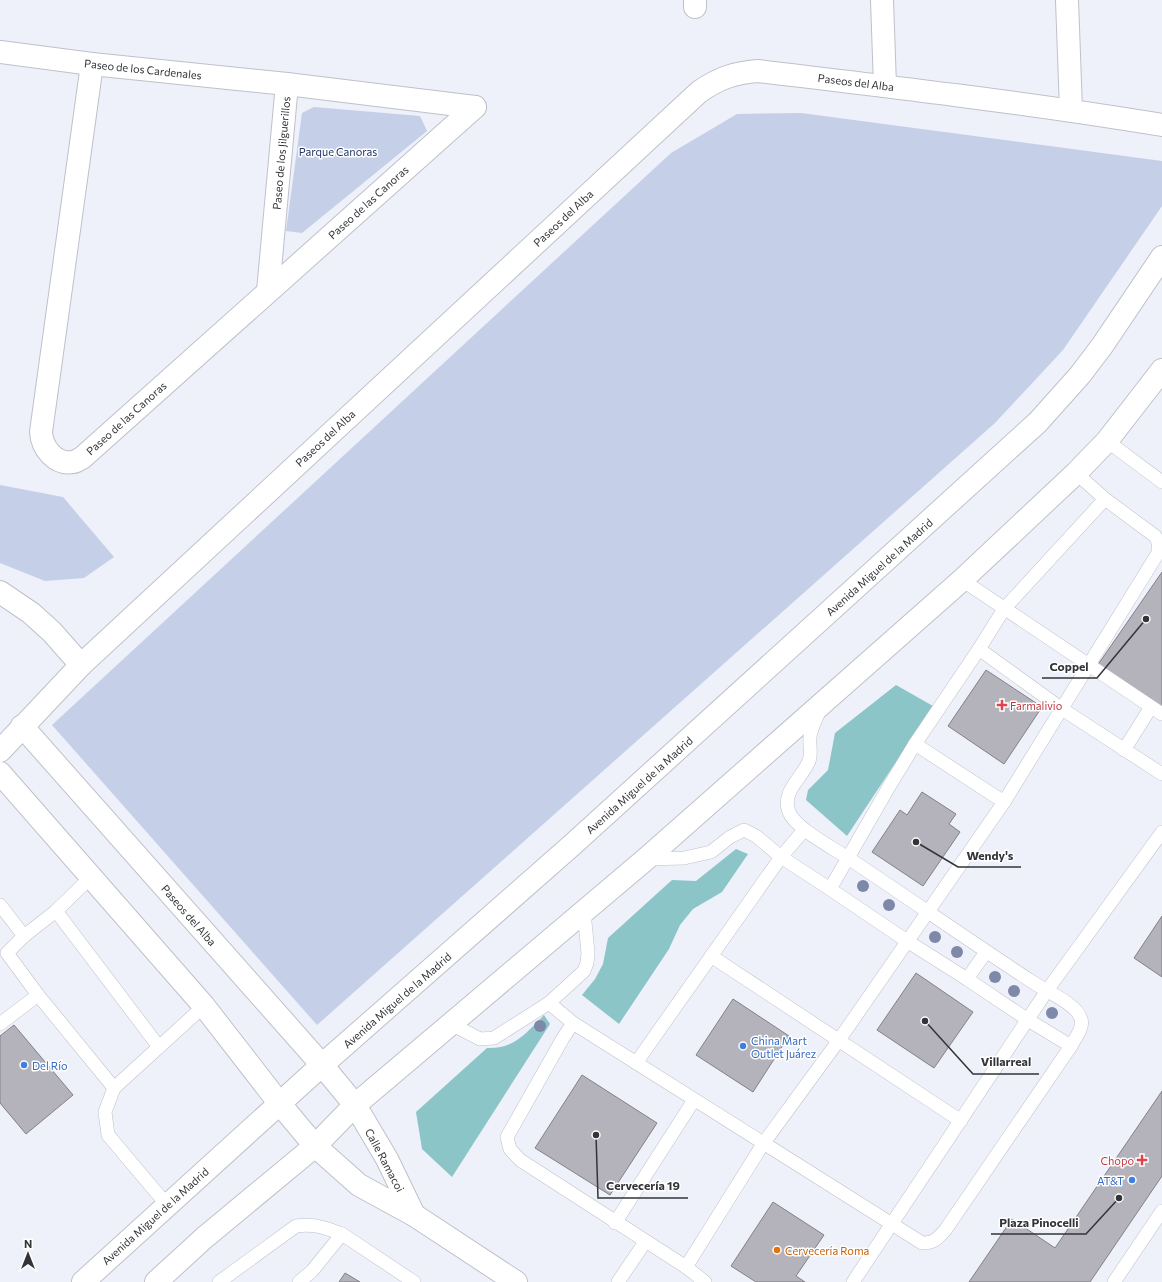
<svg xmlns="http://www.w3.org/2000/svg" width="1162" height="1282" font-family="Commissioner,sans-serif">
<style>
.green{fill:#c5cfe8}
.water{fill:#8bc5c7}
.building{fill:#b4b3bb;stroke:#828088}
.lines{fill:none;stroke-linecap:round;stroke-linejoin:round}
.service-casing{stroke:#bec1c9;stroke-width:14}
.minor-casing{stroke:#bec1c9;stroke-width:24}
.tertiary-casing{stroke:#bec1c9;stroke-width:24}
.secondary-casing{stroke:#bec1c9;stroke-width:24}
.service{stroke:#fff;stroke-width:13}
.minor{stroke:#fff;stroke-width:22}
.tertiary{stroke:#fff;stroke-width:22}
.secondary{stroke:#fff;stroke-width:22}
.tree{fill:#7e88a8}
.health-dot{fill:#e0444e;stroke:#fff;stroke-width:1.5}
.shop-dot{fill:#3f7fe0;stroke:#fff;stroke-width:1.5}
.food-dot{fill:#e8710a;stroke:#fff;stroke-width:1.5}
.labels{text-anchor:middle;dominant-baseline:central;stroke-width:3;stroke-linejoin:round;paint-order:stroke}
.street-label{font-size:11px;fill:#323437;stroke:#fff}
.park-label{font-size:11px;fill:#223364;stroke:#fff}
.health-label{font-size:11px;fill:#be3a42;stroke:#fff;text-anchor:start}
.shop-label{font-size:11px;fill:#366cbe;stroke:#fff;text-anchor:start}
.food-label{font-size:11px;fill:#c56008;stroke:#fff;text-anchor:start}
.leader{fill:none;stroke:#323437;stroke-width:1.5}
.callout-dot{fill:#323437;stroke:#fff;stroke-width:1.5}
.callout-label{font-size:12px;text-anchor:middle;font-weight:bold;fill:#323437;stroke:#fff;stroke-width:3;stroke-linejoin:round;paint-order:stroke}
</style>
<rect width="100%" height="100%" fill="#eef1fa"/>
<g class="green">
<polygon points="314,107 420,116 427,131 302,233 286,231 302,113"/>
<polygon points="801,113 1162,161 1162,206 1063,350 995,423 317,1025 52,725 671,153 737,114"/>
<polygon points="0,485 63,497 114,557 84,578 45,581 0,563"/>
</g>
<g class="water">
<polygon points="896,685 933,706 847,836 806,800 808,790 828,770 835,733"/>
<polygon points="736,849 748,854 722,892 693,909 680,925 669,949 619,1024 582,995 595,979 603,964 608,938 672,880 696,881"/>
<path d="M544 1015 550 1024 452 1177 422 1149 416 1112 487 1048C515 1049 526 1033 544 1015Z"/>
</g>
<g class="building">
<polygon points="1162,572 1162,710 1097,666"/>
<polygon points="986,670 1042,707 1004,764 948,726"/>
<polygon points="922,792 956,814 949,824 960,832 923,886 872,852 900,810 907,815"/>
<polygon points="1162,916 1162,977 1134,958"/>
<polygon points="916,973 973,1012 934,1068 877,1030"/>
<polygon points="733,999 789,1036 753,1092 696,1055"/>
<polygon points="14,1025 73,1095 26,1134 0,1103 0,1036"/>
<polygon points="582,1075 657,1123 610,1195 535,1148"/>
<polygon points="1162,1091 1162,1176 1090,1282 969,1282 1012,1219 1055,1248"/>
<polygon points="773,1202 824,1235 796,1276 805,1282 756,1282 731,1266"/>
<polygon points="345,1273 360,1282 339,1282"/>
</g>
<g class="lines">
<defs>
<g id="service">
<polyline points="1107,441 1162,482"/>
<polyline points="962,580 1162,714"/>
<polyline points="979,649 1004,609 1105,499"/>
<polyline points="915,744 979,649 1062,709 1162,774"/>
<polyline points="1124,750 1151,707"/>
<path d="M646 859 684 858 711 852 730 837 744 830 756 836 781 857 830 889 907 941 967 979 1028 1020 1071 1046C1075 1038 1084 1028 1081 1019 1077 1004 1046 991 1034 983 971 942 910 899 848 858 833 848 795 828 789 812 781 792 802 778 809 761 812 754 809 745 810 737 811 728 817 718 820 709"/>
<polyline points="91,877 56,911 24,936 7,953 38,995 114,1088 105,1112 108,1135 167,1205"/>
<polyline points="830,889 890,785 915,744 1004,802"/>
<polyline points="0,905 24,936"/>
<polyline points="56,911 159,1047"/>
<polyline points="711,956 961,1121"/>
<polyline points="967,979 986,952"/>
<polyline points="549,1003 573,1023"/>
<polyline points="0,1024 38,995"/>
<polyline points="451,1024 480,1039 494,1038 549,1003 584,971 587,963 588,953 584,912"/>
<polyline points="636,1063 781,857 804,830"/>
<polyline points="114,1088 204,1006"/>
<polyline points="615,1223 694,1100"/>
<path d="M686 1267 763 1144 839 1040 1004 802 1158 553C1159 546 1159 542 1155 536L1105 499 1076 473"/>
<path d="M219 1282 296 1226C314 1223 325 1228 342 1234"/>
<polyline points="299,1282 312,1271 342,1234 414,1282"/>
<polyline points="618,1282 645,1242"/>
<path d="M705 1282 686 1267 520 1160 510 1149 507 1137 563 1038 573 1023 922 1243C935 1243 938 1238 946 1229L1071 1046"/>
<polyline points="853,1282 1046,992 1162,832"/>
<polyline points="1114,1282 1162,1211"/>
</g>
<g id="minor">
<polyline points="695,0 695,7"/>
<polyline points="882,0 885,86"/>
<polyline points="1067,0 1071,110"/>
<polyline points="0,52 92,64 287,84 475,107"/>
<path d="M92 64 41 432C42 448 55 465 73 462 76 462 79 459 82 458L475 107"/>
<polyline points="268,291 287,84"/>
</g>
<g id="tertiary">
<polyline points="0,592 31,613 52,632 81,665"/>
<polyline points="22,726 322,1065 355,1105 387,1159 414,1215"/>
<path d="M0 751 81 665 699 92C719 78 734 73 758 71 893 87 1028 103 1162 125"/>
<polyline points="0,773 204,1006 280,1104 315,1146 359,1185 414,1215 516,1282"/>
</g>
<g id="secondary">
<polyline points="83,1282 322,1065 571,846 1038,422 1080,375 1102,346 1162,257"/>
<polyline points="156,1282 204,1238 315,1146 355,1105 646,859 962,580 1076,473 1107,441 1162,370"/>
</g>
</defs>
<use href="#service" class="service-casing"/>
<use href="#minor" class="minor-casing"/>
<use href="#tertiary" class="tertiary-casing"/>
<use href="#secondary" class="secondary-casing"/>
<use href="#service" class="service"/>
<use href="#minor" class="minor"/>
<use href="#tertiary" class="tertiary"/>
<use href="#secondary" class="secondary"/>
</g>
<g class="tree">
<circle cx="863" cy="886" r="6"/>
<circle cx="889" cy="905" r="6"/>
<circle cx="935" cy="937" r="6"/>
<circle cx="957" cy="952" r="6"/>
<circle cx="995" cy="977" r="6"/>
<circle cx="1014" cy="991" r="6"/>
<circle cx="1052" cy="1013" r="6"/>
<circle cx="540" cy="1026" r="6"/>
</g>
<g class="health-dot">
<path d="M1000 699h4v4h4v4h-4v4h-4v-4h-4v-4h4z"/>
<path d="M1140 1154h4v4h4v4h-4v4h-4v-4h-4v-4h4z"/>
</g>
<g class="shop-dot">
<circle cx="743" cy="1046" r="4"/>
<circle cx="24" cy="1065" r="4"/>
<circle cx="1132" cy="1180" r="4"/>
</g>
<circle class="food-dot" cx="777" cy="1250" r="4"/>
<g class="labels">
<g class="street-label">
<text transform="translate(143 69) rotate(6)">Paseo de los Cardenales</text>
<text transform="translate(856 82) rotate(7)">Paseos del Alba</text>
<text transform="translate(281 153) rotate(-85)">Paseo de los Jilguerillos</text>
<text transform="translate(368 202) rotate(-42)">Paseo de las Canoras</text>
<text transform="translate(563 218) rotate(-43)">Paseos del Alba</text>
<text transform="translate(126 418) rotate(-42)">Paseo de las Canoras</text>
<text transform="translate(325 438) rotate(-43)">Paseos del Alba</text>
<text transform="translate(879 567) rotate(-42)">Avenida Miguel de la Madrid</text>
<text transform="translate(639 785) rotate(-42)">Avenida Miguel de la Madrid</text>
<text transform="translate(189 915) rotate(49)">Paseos del Alba</text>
<text transform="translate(397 1000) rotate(-41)">Avenida Miguel de la Madrid</text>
<text transform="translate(385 1160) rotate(62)">Calle Ramacoi</text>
<text transform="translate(155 1216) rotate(-42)">Avenida Miguel de la Madrid</text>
</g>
<g class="park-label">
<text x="338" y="151">Parque Canoras</text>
</g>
<g class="health-label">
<text x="1010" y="705">Farmalivio</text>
<text x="1134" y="1160" text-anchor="end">Chopo</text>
</g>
<g class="shop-label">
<text x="751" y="1040">China Mart<tspan x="751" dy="13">Outlet Juárez</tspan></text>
<text x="32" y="1065">Del Río</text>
<text x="1124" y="1180" text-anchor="end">AT&amp;T</text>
</g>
<g class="food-label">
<text x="785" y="1250">Cervecería Roma</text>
</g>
</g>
<path class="leader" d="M1146 619L1097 678H1042M916 842L958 867H1021M925 1021L973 1074H1039M596 1135L598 1198H688M1119 1198L1086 1234H991"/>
<g class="callout-dot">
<circle cx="1146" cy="619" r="4"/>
<circle cx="916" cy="842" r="4"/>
<circle cx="925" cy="1021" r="4"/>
<circle cx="596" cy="1135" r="4"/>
<circle cx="1119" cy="1198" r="4"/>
</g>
<g class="callout-label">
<text x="1069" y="671">Coppel</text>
<text x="990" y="860">Wendy's</text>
<text x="1006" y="1066">Villarreal</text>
<text x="643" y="1190">Cervecería 19</text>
<text x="1039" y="1227">Plaza Pinocelli</text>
</g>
<g transform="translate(28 1254)" stroke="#ffffff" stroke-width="3" paint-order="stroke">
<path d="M0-3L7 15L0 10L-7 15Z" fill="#323437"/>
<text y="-6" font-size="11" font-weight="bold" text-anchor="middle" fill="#323437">N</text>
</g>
</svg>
